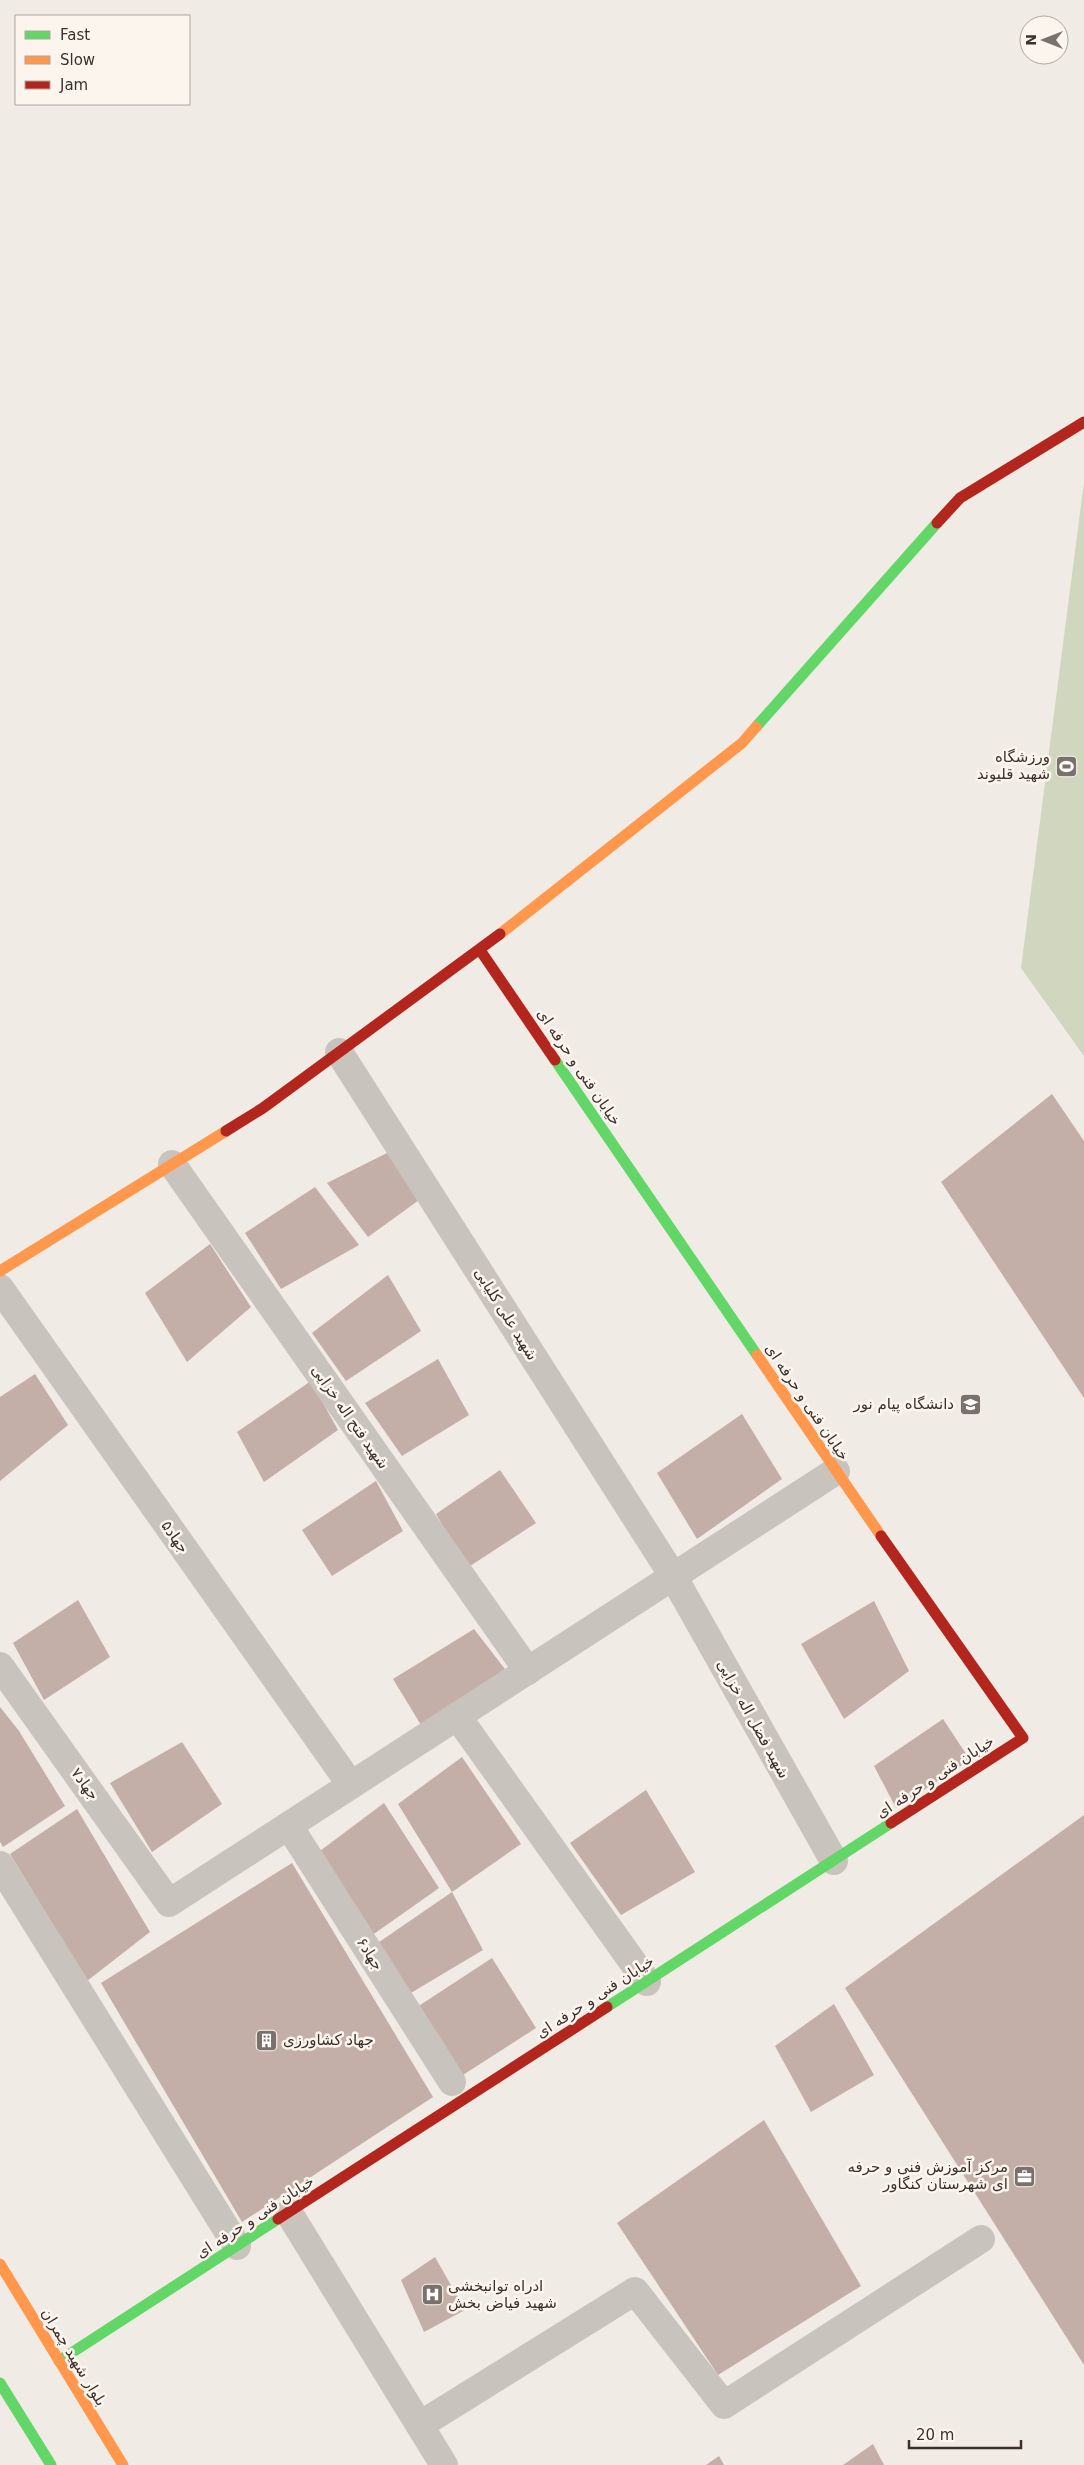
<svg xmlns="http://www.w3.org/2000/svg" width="1084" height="2465" font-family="'DejaVu Sans',Vazirmatn,sans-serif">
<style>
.green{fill:#d1d6bf}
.building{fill:#c3afa7}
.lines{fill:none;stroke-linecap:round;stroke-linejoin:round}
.street{stroke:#c9c3be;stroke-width:28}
.fast{stroke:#63d668;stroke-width:11}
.slow{stroke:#ff974d;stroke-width:11}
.jam{stroke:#b3261e;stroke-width:11}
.labels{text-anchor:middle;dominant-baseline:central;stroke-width:5;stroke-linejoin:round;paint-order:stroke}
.poi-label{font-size:15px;fill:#3b302b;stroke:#fbf5ee;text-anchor:end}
.street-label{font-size:15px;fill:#3b302b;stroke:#fbf5ee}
</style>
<rect width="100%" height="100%" fill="#f0ebe5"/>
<polygon class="green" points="1084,482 1084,1056 1021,968"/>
<g class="building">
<polygon points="1052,1094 1084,1141 1084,1398 941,1182"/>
<polygon points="407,1143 433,1190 368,1237 327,1183"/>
<polygon points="315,1187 359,1245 281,1289 245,1233"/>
<polygon points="210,1244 251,1307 187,1362 145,1293"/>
<polygon points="388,1275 421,1331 346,1381 312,1333"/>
<polygon points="438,1359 469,1415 402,1456 365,1403"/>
<polygon points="35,1374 68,1425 0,1481 0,1397"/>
<polygon points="311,1381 338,1430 264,1482 237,1432"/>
<polygon points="742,1414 782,1479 697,1539 657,1473"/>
<polygon points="500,1470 536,1523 467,1568 436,1514"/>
<polygon points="376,1481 403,1531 332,1576 302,1530"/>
<polygon points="78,1600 110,1657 44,1700 13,1643"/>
<polygon points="874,1601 909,1671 844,1719 801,1644"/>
<polygon points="474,1629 508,1673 424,1730 393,1679"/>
<polygon points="0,1707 19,1731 65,1806 3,1847 0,1842"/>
<polygon points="943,1719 970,1760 896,1808 874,1766"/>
<polygon points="182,1742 222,1804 152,1852 110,1783"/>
<polygon points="462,1757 521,1844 452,1892 398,1804"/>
<polygon points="646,1790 695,1872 621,1915 570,1843"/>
<polygon points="384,1803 439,1888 371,1936 320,1851"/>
<polygon points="77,1809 150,1932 87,1981 10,1854"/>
<polygon points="1084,1815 1084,2365 845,1988"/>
<polygon points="292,1863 433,2097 242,2222 101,1983"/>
<polygon points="452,1892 483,1950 399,2000 369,1949"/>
<polygon points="492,1958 536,2028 452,2082 411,2011"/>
<polygon points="834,2004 874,2075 811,2112 775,2046"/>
<polygon points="764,2120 861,2286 718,2375 617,2223"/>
<polygon points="435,2257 465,2310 424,2332 401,2280"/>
<polygon points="873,2444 884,2465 843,2465"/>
<polygon points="719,2456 724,2465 706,2465"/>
</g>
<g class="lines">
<g class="street">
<polyline points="339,1052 673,1576 834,1861"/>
<polyline points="172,1164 528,1671"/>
<polyline points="0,1288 351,1785"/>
<polyline points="0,1666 169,1903 836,1471"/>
<polyline points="457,1716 647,1982"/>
<polyline points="289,1826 452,2082"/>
<polyline points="0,1865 237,2246"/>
<polyline points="289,2213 444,2465"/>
<polyline points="420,2425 635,2291 724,2405 981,2239"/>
</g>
<g class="fast">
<polyline points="756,727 937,523"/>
<polyline points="555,1060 757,1355"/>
<polyline points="607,2007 891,1823"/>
<polyline points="59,2361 278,2219"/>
<polyline points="0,2383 51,2465"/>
</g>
<g class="slow">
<polyline points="500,934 742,743 756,727"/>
<polyline points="0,1271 226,1131"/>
<polyline points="757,1355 881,1536"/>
<polyline points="0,2264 123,2465"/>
</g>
<g class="jam">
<polyline points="937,523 960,498 1084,422"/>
<polyline points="480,950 555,1060"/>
<polyline points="226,1131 263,1108 500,934"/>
<polyline points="881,1536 1023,1738 891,1823"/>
<polyline points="278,2219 607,2007"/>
</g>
</g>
<defs>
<symbol id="stadium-square" viewBox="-11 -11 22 22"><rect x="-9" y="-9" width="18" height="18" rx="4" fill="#7a716c" stroke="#fbf5ee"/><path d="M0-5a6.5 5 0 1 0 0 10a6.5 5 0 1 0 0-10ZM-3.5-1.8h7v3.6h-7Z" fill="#fff"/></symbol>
<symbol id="university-square" viewBox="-11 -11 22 22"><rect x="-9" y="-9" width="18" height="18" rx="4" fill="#7a716c" stroke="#fbf5ee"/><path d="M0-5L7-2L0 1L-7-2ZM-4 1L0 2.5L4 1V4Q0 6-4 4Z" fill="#fff"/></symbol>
<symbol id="building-square" viewBox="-11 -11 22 22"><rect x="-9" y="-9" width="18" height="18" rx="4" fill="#7a716c" stroke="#fbf5ee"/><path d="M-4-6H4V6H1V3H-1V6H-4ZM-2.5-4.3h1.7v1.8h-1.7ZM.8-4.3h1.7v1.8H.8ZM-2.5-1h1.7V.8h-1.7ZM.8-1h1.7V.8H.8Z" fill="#fff"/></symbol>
<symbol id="office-square" viewBox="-11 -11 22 22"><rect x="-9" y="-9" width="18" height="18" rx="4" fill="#7a716c" stroke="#fbf5ee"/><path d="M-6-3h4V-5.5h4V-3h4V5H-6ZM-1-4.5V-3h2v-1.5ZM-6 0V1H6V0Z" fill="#fff"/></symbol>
<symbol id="hospital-square" viewBox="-11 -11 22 22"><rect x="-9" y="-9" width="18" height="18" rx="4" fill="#7a716c" stroke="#fbf5ee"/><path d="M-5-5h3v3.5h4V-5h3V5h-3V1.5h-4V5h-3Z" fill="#fff"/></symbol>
</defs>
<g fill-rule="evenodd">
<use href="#stadium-square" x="1054" y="754" width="25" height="25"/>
<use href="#university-square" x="958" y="1392" width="25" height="25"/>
<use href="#building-square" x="254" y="2028" width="25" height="25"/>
<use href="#office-square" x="1012" y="2164" width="25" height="25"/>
<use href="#hospital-square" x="420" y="2282" width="25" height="25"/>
</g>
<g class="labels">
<g class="poi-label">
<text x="1050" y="757">ورزشگاه<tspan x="1050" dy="17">شهید قلیوند</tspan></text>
<text x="954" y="1404">دانشگاه پیام نور</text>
<text x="283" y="2040" text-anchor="start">جهاد کشاورزی</text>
<text x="1008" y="2167">مرکز آموزش فنی و حرفه<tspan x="1008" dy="17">ای شهرستان کنگاور</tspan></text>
<text x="448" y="2286" text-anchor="start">ادراه توانبخشی<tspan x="448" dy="17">شهید فیاض بخش</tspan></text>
</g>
<g class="street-label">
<text transform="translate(579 1067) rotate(56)">خیابان فنی و حرفه ای</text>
<text transform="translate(506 1314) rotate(58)">شهید علی کلیایی</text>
<text transform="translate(807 1402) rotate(56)">خیابان فنی و حرفه ای</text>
<text transform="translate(350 1417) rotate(55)">شهید فتح اله خزایی</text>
<text transform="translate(175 1537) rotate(55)">جهاد۵</text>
<text transform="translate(753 1719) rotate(61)">شهید فضل اله خزایی</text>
<text transform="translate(935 1777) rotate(-33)">خیابان فنی و حرفه ای</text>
<text transform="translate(85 1784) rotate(54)">جهاد۷</text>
<text transform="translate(370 1954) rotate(58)">جهاد۶</text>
<text transform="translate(595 1997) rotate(-33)">خیابان فنی و حرفه ای</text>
<text transform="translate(255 2217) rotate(-33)">خیابان فنی و حرفه ای</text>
<text transform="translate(74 2357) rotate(59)">بلوار شهید چمران</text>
</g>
</g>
<rect x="15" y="15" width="175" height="90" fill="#fbf5ee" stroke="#aea6a0"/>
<rect x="25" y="31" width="25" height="8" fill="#63d668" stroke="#aea6a0"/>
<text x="60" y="40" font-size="15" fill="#3b302b">Fast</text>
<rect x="25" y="56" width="25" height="8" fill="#ff974d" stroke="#aea6a0"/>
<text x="60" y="65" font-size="15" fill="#3b302b">Slow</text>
<rect x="25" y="81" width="25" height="8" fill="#b3261e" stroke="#aea6a0"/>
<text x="60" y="90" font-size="15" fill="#3b302b">Jam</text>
<g transform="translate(1044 40) rotate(270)"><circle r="24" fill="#fbf5ee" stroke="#aea6a0"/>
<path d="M0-4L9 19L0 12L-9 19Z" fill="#7a716c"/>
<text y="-8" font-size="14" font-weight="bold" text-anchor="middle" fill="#3b302b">N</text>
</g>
<path d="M909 2440v8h112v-8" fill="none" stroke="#3b302b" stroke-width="2.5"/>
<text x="916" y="2440" font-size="15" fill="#3b302b" stroke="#fbf5ee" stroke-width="4" paint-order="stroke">20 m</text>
</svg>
